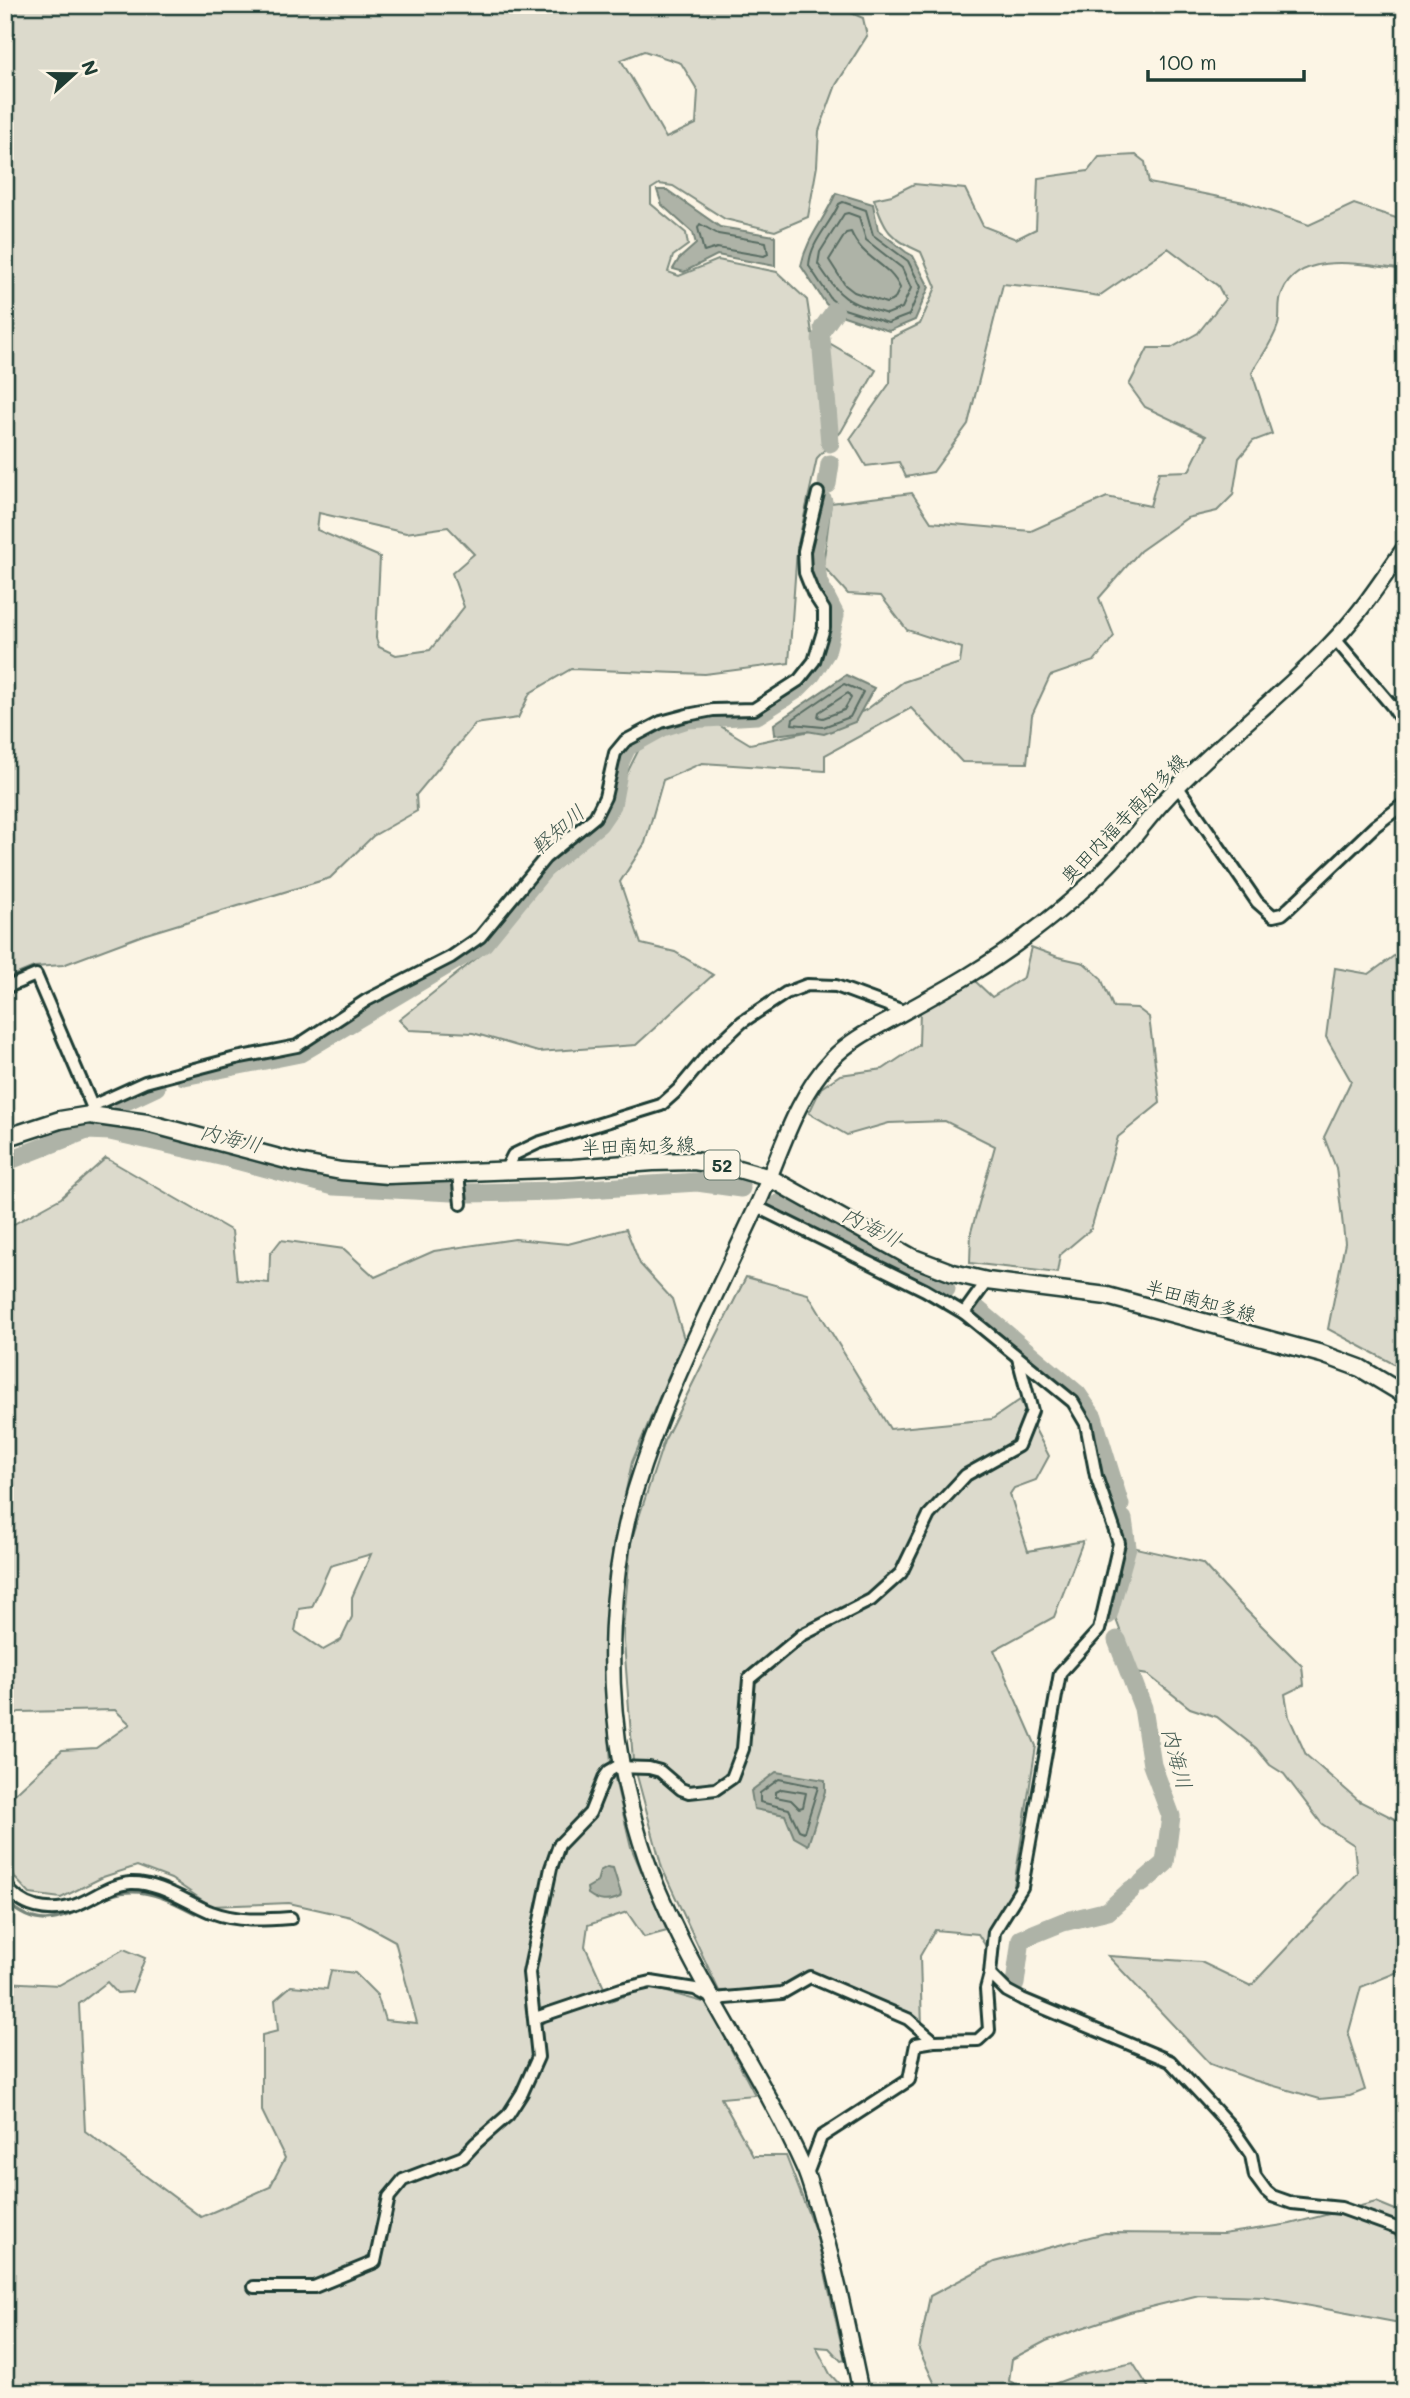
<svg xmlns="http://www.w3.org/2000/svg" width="1410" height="2398" font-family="Mali,'Klee One',sans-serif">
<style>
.green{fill:#dcdacc;stroke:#7e8c80;stroke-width:2;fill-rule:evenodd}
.water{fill:#aeb3a7;stroke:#758479;stroke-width:2}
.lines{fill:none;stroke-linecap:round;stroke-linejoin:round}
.shore{stroke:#586c62;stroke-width:2}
.stream{stroke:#758479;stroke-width:3.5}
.river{stroke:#aeb3a7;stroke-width:19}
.street-casing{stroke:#1f3d34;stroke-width:16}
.secondary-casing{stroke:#1f3d34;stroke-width:19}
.primary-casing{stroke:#1f3d34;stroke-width:21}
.street{stroke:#fcf5e5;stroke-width:10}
.secondary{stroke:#fcf5e5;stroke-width:14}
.primary{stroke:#fcf5e5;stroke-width:16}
.labels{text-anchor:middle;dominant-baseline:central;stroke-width:5;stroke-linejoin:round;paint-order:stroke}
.shield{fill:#fcf5e5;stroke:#617469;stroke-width:2}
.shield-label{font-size:18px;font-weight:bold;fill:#1f3d34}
.street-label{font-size:19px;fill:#1f3d34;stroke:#fcf5e5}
.water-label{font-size:21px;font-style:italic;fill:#435a51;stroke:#fcf5e5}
</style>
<rect width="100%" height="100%" fill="#fcf5e5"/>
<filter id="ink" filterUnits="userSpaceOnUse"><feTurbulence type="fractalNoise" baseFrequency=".0143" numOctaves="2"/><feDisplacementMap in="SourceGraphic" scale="14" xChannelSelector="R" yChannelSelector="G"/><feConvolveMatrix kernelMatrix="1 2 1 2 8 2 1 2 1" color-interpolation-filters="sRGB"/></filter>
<g filter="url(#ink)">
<g class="green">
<path d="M5 5H833L863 18 867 36 836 85 819 131 817 166 808 217 775 231 725 219 673 186 659 184 651 189V204L686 233 688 245 673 256 668 272 679 276 718 260 777 272 807 300 812 333 876 370 841 432 817 458 797 549 789 663 705 674 571 669 530 693 518 718 475 724 416 795 417 811 373 836 330 878 143 935 63 965 34 967 5 979ZM644 51 681 63 698 91 696 124 666 138 621 60ZM319 513 406 533 448 527 474 554 452 573 464 607 430 650 396 655 379 647 376 638 380 557 317 530Z"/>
<path d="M1136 155 1145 162 1149 183 1244 202 1309 225 1354 204 1396 218H1405V270C1367 266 1300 248 1282 293 1277 303 1281 315 1278 325 1273 342 1260 358 1252 373L1272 434 1253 441 1239 458 1233 495 1217 511 1187 518 1140 551 1099 598 1114 636 1094 661 1050 676 1032 715 1027 763 962 762 911 708 825 755V771L702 763 663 780 645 843 620 882 641 944 675 952 713 975 636 1045 538 1052 473 1033 409 1030 399 1020 488 949 542 882 603 829 616 808 623 781 640 747 674 729 712 721 750 744 810 731 866 710 903 682 960 663 962 648 907 630 881 596 848 594 823 566 831 503 912 493 931 522 1031 531 1107 497 1150 506 1159 472 1189 471 1206 436 1145 407 1129 385 1148 348H1171L1198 333 1225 299 1218 286 1168 248 1099 296 1046 288 1003 284 968 424 933 472 906 477 899 462 866 466 850 439 890 383 891 338 920 324 936 287 921 252C889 238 885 231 874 199L892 195 914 184 965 189 983 226 1016 239 1036 229 1038 178 1088 171 1099 157Z"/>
<polygon points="1031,947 1058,957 1084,963 1101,978 1113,1007 1137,1008 1149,1017 1160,1103 1118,1137 1091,1229 1060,1255 1057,1273 970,1263 971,1232 995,1146 945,1121 889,1123 847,1135 809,1113 821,1088 840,1075 883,1069 919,1045 920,1011 975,981 992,997 1024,977"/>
<polygon points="1405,948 1405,1370 1328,1329 1345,1243 1336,1168 1324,1137 1351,1081 1326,1037 1335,968 1369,974"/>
<path d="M106 1158 232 1231 237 1280 269 1283 270 1254 281 1240 344 1249 375 1277 434 1251 515 1239 568 1244 626 1229 640 1264 672 1299 684 1339 632 1462 616 1538 605 1629V1684L611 1762 631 1847 667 1931 644 1937 627 1912 588 1925 585 1946 610 2001 649 1987 707 2003 755 2095 721 2098 753 2156H786L816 2233 845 2360 841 2361 829 2348 816 2347 830 2374 842 2387 841 2393H5V1982L59 1985 124 1949 145 1958 132 1992 117 1993 107 1982 79 2004 85 2131 201 2217 270 2187 285 2158 262 2111V2035L278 2031 275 2000 291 1986 327 1989 331 1970 355 1973 377 1995 385 2020 417 2023 395 1941 351 1917 289 1903 211 1906 171 1879 137 1866 103 1877 61 1898 30 1894 15 1878 5 1842V1803L62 1750 96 1748 130 1724 115 1710 19 1712 5 1720V1229L61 1198ZM371 1554 352 1597V1617L341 1640 323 1650 295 1631 299 1609 312 1607 330 1566Z"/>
<polygon points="746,1277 808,1294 890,1429 992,1419 1020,1400 1049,1456 1036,1480 1014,1488 1010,1494 1028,1551 1083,1541 1054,1617 994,1650 1036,1746 1014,1886 985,1945 978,1934 935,1930 920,1956 922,2028 811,1974 780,1989 719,1991 662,1868 633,1761 623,1629 631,1541 664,1441"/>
<polygon points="1132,1547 1202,1563 1234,1598 1302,1666 1304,1685 1285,1694 1289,1717 1306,1755 1359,1801 1405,1824 1405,1969 1361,1987 1348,2035 1365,2090 1350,2096 1320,2099 1253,2080 1210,2064 1108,1956 1201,1962 1251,1986 1357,1873 1354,1845 1322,1824 1284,1774 1270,1765 1256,1748 1217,1717 1190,1708 1148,1675 1136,1673 1114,1614"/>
<polygon points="1376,2202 1405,2214 1405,2324 1263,2297 1199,2295 1130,2312 1082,2328 1046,2341 1012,2359 1009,2381 1032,2392 1081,2374 1133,2363 1152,2393 939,2393 919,2350 930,2296 994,2262 1105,2233 1223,2234 1290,2224"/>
</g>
<g class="water">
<polygon points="657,190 667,190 720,227 775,236 775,266 717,255 684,272 673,269 679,259 696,244 693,233 662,205"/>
<path d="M836 193 873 204 878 230 906 252 913 256 929 287 915 320 889 331 841 315 826 304 801 266C807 237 824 221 836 193Z"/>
<polygon points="846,675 874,688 855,722 824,734 807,731 775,735 774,724"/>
<polygon points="776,1772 825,1780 825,1791 808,1845 794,1837 785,1815 754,1809 751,1791"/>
<path d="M607 1867 613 1868 621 1894 620 1897C607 1903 599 1902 588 1894L587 1888 597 1882 600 1871Z"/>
</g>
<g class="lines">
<g class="shore">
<path d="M843 202 866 210 873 235 908 261 921 287 909 315 888 323 844 309 831 299 809 266C810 242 830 225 839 204Z"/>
<path d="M848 213 859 217 866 240 902 268 911 288 902 308 887 314C845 301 843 301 818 264L820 252 844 214Z"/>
<polygon points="700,224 718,234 766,242 768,254 764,256 717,248 704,252 698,228"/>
<path d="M851 232C862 259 890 264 900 288L894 300 886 303 854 292 845 285 829 260 846 233Z"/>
<polygon points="844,684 863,692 850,717 823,727 792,724 793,719"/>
<polygon points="848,693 851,698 844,710 823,718 818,717 819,712"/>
<polygon points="779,1779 818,1787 804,1832 799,1830 789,1809 760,1802 760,1793"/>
<polygon points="782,1789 806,1793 803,1807 799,1808 791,1800 776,1797 776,1792"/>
</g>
<path class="stream" d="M5 1901C55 1947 81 1895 127 1892 151 1890 174 1902 195 1913"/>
<g class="river">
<polyline points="823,328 835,311"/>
<polyline points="821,338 830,443"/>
<polyline points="827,484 830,464"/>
<polyline points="184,1076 300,1053 484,943 545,868 599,824 612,805 620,762 627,747 663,727 688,719 757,715 796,690 812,674 826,652 835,615 818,582 814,549 823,501"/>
<polyline points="122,1103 156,1087"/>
<polyline points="5,1162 87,1130 110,1131 229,1158 334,1186 452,1192"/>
<polyline points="469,1193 557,1191 697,1182 741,1188"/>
<polyline points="778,1204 946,1289"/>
<polyline points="977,1309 1077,1394 1093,1417 1120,1505"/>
<polyline points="1108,1615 1127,1547 1123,1519"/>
<polyline points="1117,1640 1143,1708 1152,1765 1171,1816 1165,1863 1142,1883"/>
<polyline points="1015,1984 1021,1939 1063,1922 1108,1911 1132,1889"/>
</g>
<defs>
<g id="street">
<polyline points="1335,639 1392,706 1405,726"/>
<polyline points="1178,787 1257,902 1273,916 1282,914 1289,908 1375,826 1405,803"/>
<polyline points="5,988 36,975 92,1106 90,1113"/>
<polyline points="92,1106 145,1082 236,1058 297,1046 367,1000 451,957 480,937 545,858 595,817 605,797 615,753 625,741 661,722 687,715 713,710 754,709 799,680 814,661 824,628 824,610 813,593 805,573 804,551 818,493"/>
<polyline points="505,1171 513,1155 538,1143 661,1105 679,1089 709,1053 742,1022 786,993 807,985 836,986 906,1012"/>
<polyline points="458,1173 461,1204"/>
<polyline points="964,1313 987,1281"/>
<path d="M5 1884C21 1909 49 1914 76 1905 94 1898 111 1884 131 1883 159 1882 186 1902 211 1912 238 1922 263 1920 291 1918"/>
<polyline points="990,1974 1007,1991 1022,1999 1170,2061 1233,2129 1251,2155 1255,2176 1266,2191 1272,2196 1292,2203 1341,2208 1405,2231"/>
<polyline points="535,2018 621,1989 651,1982 695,1989 714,1999 782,1993 810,1977 908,2019 934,2041 978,2040 989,2030 986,1989 990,1974 994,1932 1022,1887 1060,1673 1099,1630 1119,1543 1096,1476 1086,1424 1073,1402 964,1313 925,1290 757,1207"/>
<polyline points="807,2174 821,2137 909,2080 916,2044 934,2041"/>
<polyline points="254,2287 314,2287 375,2262 389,2197 403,2180 463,2157 476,2143 508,2115 522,2093 538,2057 529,1973 551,1868 559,1845 590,1813 604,1778 609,1771 616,1767 649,1768 660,1771 681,1789 689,1792 716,1789 732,1778 743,1749 749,1679 802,1635 871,1600 901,1573 929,1515 966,1475 1018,1446 1032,1411 1018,1358"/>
</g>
<path id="secondary" d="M861 2393C848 2331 836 2270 818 2210 813 2196 810 2181 804 2168 763 2076 704 1995 664 1903 644 1860 631 1813 622 1766 606 1677 609 1578 635 1491 665 1392 714 1300 757 1206 780 1157 794 1099 832 1059 853 1037 880 1026 906 1011 948 988 991 964 1028 935 1066 907 1103 874 1134 837 1143 826 1152 814 1162 803 1217 743 1284 695 1339 635 1364 608 1384 577 1405 547"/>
<polyline id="primary" points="5,1138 60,1120 90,1115 147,1123 298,1163 341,1171 388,1175 573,1168 653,1162 694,1161 728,1166 770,1178 911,1257 953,1273 987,1281 1107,1296 1322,1354 1360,1368 1405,1395"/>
</defs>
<use href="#street" class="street-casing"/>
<use href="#secondary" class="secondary-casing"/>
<use href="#primary" class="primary-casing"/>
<use href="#street" class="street"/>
<use href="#secondary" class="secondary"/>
<use href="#primary" class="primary"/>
</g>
</g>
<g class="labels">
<rect class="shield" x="704.5" y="1150.5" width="35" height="29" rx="5"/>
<g class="shield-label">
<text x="722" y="1165">52</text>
</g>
<g class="street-label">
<text transform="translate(1123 818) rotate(-46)">奥田内福寺南知多線</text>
<text transform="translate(638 1145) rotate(-2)">半田南知多線</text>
<text transform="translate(1201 1300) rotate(15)">半田南知多線</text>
</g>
<g class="water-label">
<text transform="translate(557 829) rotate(-41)">軽知川</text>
<text transform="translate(231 1137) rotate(14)">内海川</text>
<text transform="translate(872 1226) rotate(27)">内海川</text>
<text transform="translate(1178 1758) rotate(75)">内海川</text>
</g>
</g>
<rect width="1410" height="2398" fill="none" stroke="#fcf5e5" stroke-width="28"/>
<rect x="14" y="14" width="1382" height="2370" fill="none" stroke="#1f3d34" stroke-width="2.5" filter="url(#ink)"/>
<g transform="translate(74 74) rotate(69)" stroke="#fcf5e5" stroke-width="5" paint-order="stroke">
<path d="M0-5L12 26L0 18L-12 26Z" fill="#1f3d34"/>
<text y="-10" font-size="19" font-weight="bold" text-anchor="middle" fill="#1f3d34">N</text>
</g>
<path d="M1148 70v10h156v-10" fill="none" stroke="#1f3d34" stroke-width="3.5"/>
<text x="1158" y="70" font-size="21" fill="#1f3d34" stroke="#fcf5e5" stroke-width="5" paint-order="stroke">100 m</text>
</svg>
